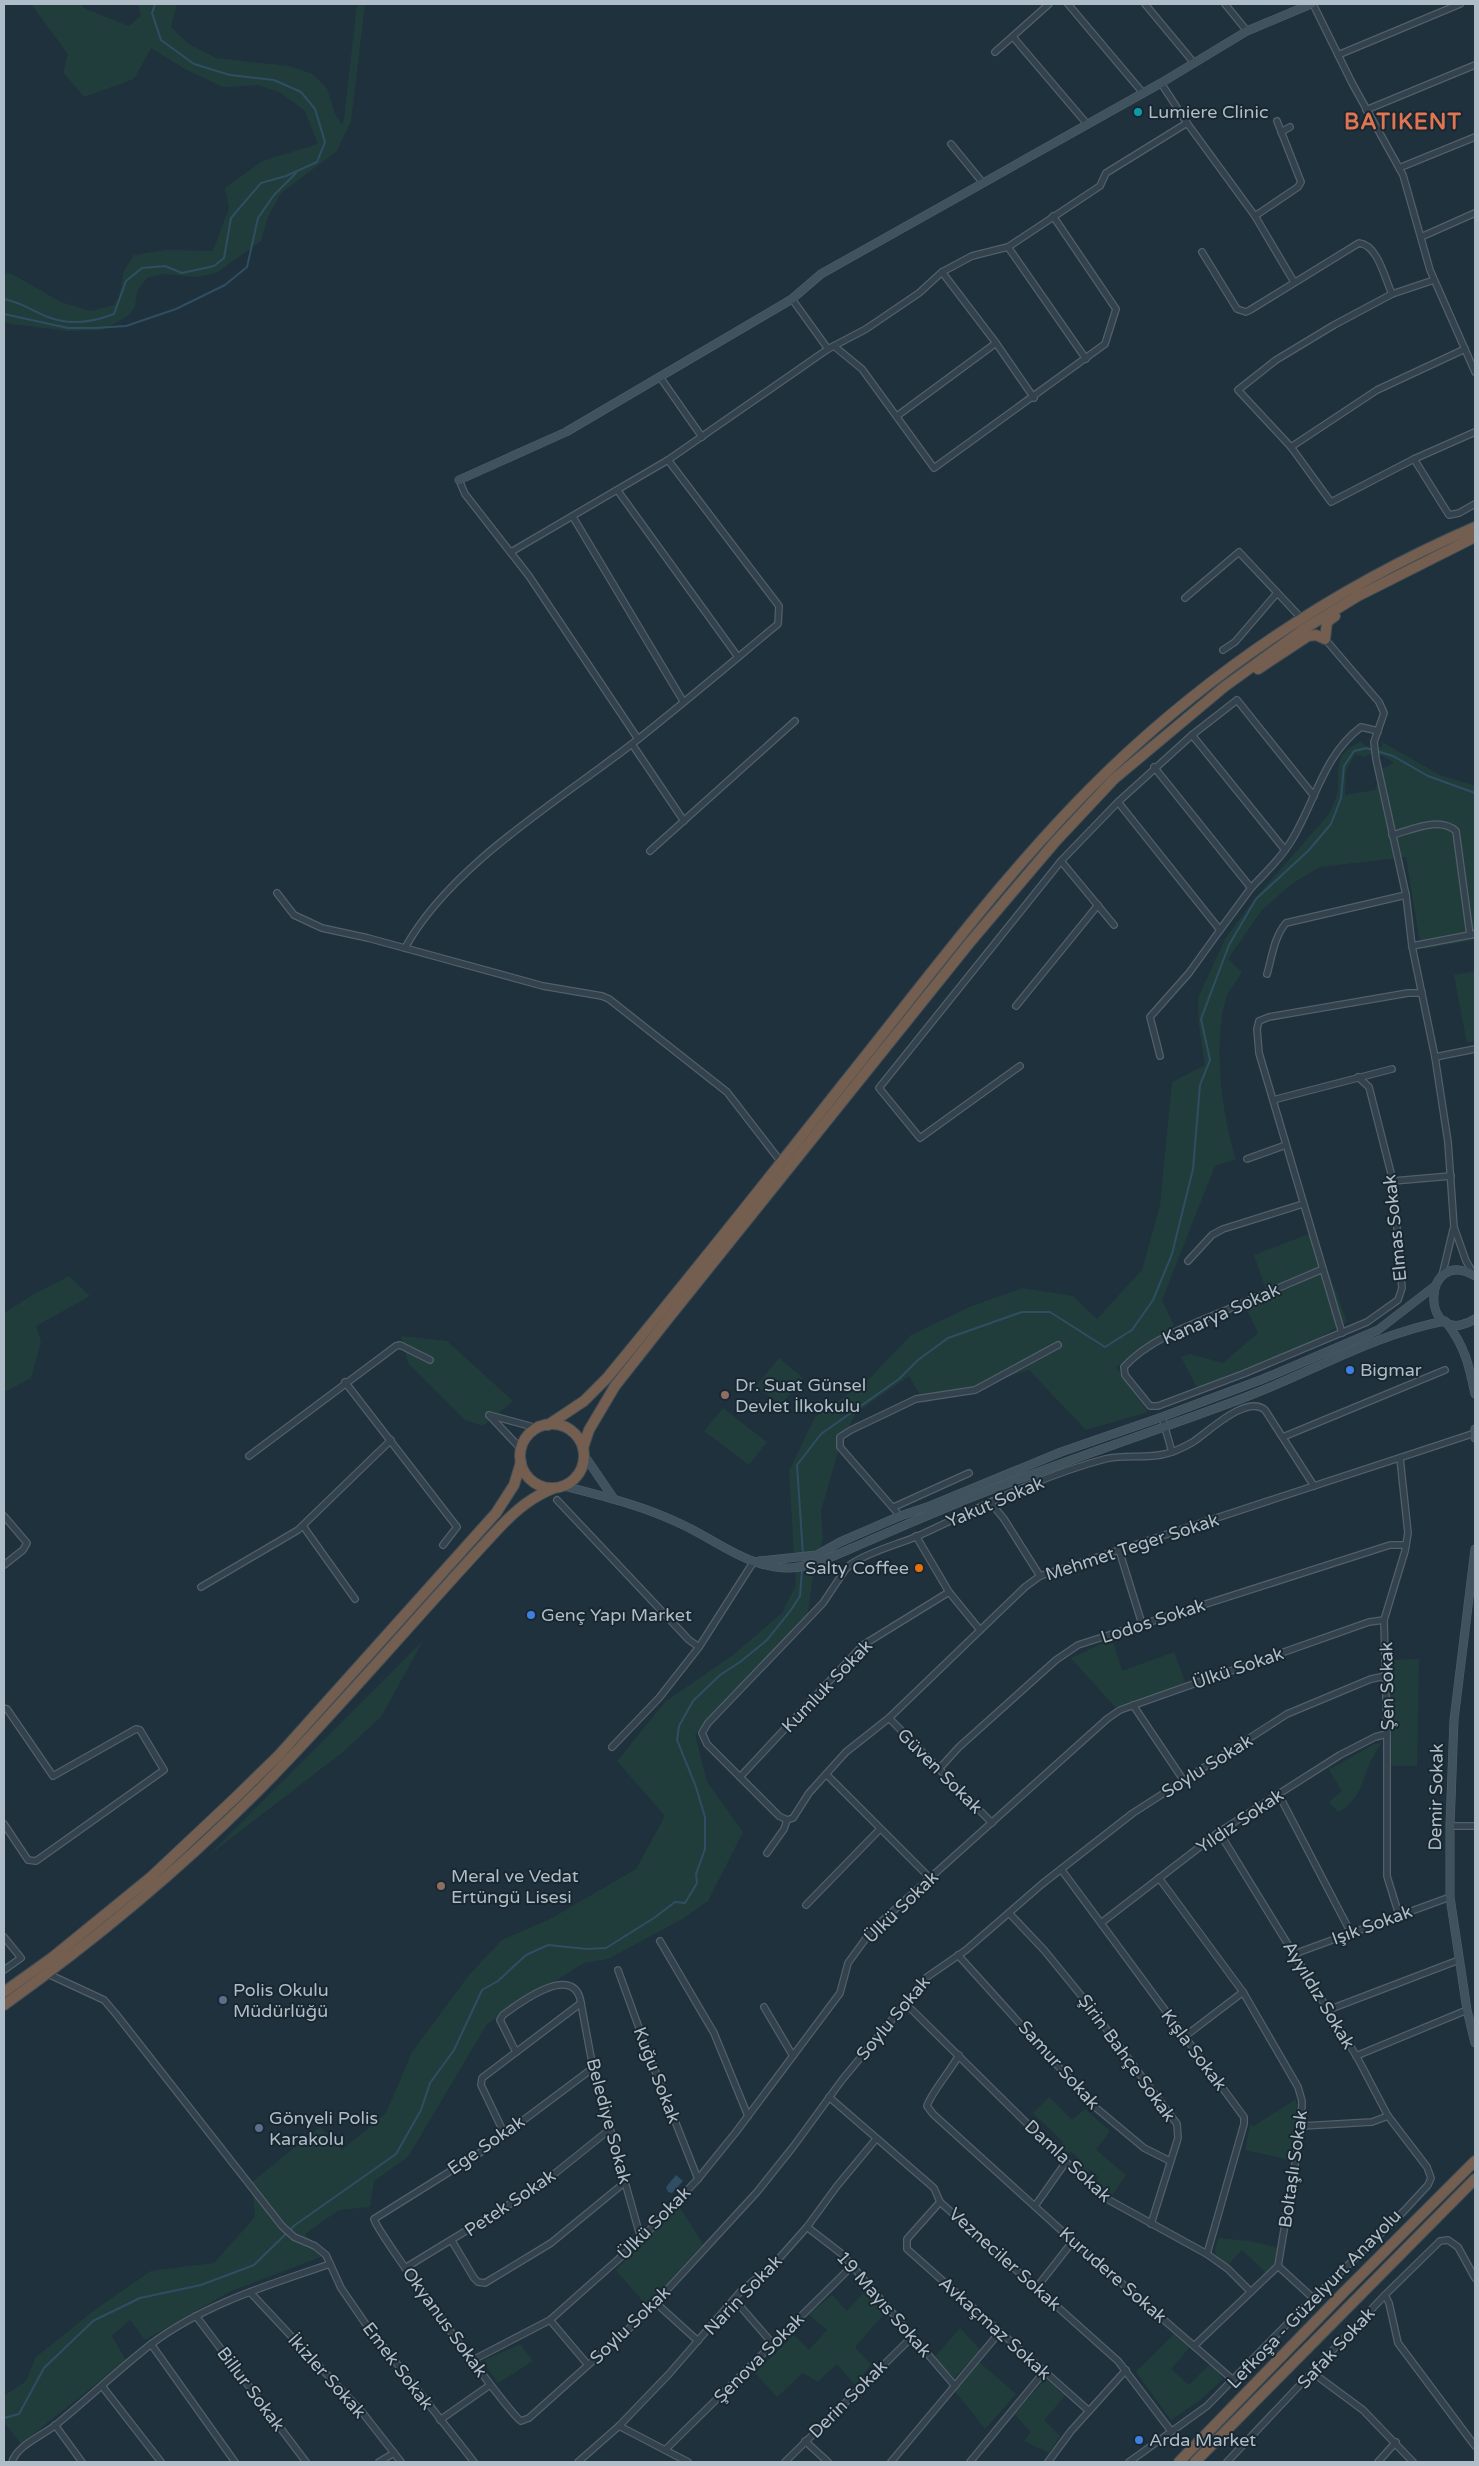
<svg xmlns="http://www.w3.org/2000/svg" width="1479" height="2466" font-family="'Varela Round',sans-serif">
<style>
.green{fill:#213d3b;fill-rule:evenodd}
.water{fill:#2f4e63}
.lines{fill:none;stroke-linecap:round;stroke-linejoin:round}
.stream{stroke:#2f4e63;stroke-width:2}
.street-casing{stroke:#51606a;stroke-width:8}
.secondary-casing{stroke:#51606a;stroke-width:9}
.highway-casing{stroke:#3e4d57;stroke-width:12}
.street{stroke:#33424c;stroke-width:5.5}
.secondary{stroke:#41525f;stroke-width:8}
.highway{stroke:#735e4f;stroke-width:10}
.culture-dot{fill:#0f9aa8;stroke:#192730;stroke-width:2}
.shop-dot{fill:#3f7fe0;stroke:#192730;stroke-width:2}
.education-dot{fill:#8d6e63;stroke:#192730;stroke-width:2}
.food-dot{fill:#e8710a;stroke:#192730;stroke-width:2}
.service-dot{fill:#5c6f8a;stroke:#192730;stroke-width:2}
.labels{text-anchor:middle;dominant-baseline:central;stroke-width:4;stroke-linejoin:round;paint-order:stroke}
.poi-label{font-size:18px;fill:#aebdc8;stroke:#192730;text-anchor:start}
.street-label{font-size:18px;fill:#aebdc8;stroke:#192730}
.district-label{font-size:22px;font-weight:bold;letter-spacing:1px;fill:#df7552;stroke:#192730}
</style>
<rect width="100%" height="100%" fill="#1f313c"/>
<g class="green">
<polygon points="31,4 79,4 86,9 129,26 141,16 138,4 177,4 171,27 189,44 216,58 289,66 311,73 327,88 335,114 342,125 344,119 357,4 365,4 351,121 337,151 281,193 268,217 261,241 216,273 197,277 163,274 147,278 137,291 135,307 128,316 103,330 68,331 4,323 4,272 12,274 61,302 91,311 114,305 119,297 124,271 134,255 166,250 213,251 229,208 225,188 262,161 318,144 305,111 281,93 259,85 223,87 185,69 151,48 134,79 84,97 63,72 68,54"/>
<path d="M1360 742 1369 748 1382 747V742L1440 775 1475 786V940L1424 949 1419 937 1406 857 1320 867 1293 883 1261 911 1228 959 1242 972C1237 981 1227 992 1225 1002 1213 1046 1222 1116 1236 1159L1215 1166 1162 1300 1174 1325 1116 1367 1148 1412 1086 1430 1029 1370 925 1403 909 1376 857 1412 842 1438 821 1511 823 1538 812 1581 806 1627 729 1698 695 1735 707 1782 743 1832 708 1901 684 1918 608 1959 584 1963 487 2024 408 2157 374 2181 370 2207 339 2210 305 2234 323 2256 229 2292 145 2340 130 2320 112 2336 126 2360 21 2444 4 2422V2396L26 2381 36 2357 96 2309 151 2271 214 2263 255 2217 252 2182 320 2127 342 2150 386 2113 412 2052 469 1975 502 1940 550 1919 636 1869 665 1816 617 1761 665 1702 733 1655 782 1613 796 1585 789 1471 815 1417 867 1381 911 1335 972 1306 1022 1288 1073 1296 1097 1319 1142 1270 1160 1206 1172 1082 1205 1065 1199 1026 1198 998 1225 939 1257 896 1329 814C1333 805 1337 797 1338 788 1339 765 1335 753 1360 742ZM1355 754 1365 757 1369 754 1383 756 1394 763 1383 768 1375 790 1345 795 1346 771Z"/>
<polygon points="1475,971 1475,1041 1467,1043 1454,975"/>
<polygon points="1314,1232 1347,1322 1308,1344 1197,1388 1181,1357 1190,1354 1223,1363 1258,1333 1246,1308 1269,1299 1254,1255"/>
<polygon points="69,1276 90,1296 36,1326 41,1342 31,1378 4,1392 4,1313 34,1294"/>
<polygon points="401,1336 447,1341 513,1401 483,1426 465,1420 408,1363"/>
<polygon points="779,1358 803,1378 781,1405 756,1386"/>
<polygon points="723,1408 767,1442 749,1465 704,1431"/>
<polygon points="1112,1639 1122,1671 1174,1652 1186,1684 1115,1707 1071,1658"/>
<polygon points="423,1641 381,1717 343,1752 208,1856"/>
<polygon points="1419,1659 1417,1766 1389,1766 1387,1660"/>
<path d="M1381 1743C1377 1751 1371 1759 1368 1768 1361 1786 1357 1802 1338 1812L1329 1802 1342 1791 1329 1770 1374 1744Z"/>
<polygon points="1049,2097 1072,2120 1085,2109 1110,2131 1096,2150 1126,2175 1111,2197 1094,2183 1099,2177 1091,2170 1086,2174 1076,2164 1080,2160 1071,2151 1066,2156 1058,2148 1063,2142 1033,2113"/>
<polygon points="1296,2099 1298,2114 1290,2160 1245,2150 1250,2125 1254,2126"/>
<polygon points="678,2205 703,2244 647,2306 616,2270"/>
<path d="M1219 2238 1250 2241 1279 2248 1275 2263 1266 2273 1242 2250 1228 2265C1214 2254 1212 2254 1219 2238Z"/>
<polygon points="867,2289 885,2313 855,2347 871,2365 855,2385 837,2364 818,2382 803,2373 777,2397 755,2373 794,2335 809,2350 827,2330 808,2314 832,2295 847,2311"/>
<polygon points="960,2328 980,2350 954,2378 934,2358"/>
<polygon points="1174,2334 1189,2348 1171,2369 1189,2385 1211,2363 1223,2379 1199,2401 1171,2420 1136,2372"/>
<polygon points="520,2344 533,2361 498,2383 484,2363 485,2360"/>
<polygon points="979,2362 1016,2394 985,2429 955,2391"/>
<polygon points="1046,2379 1065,2396 1044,2420 1060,2436 1049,2453 1024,2441 1031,2432 1014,2414"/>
</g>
<polygon class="water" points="676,2175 683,2181 672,2193 668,2192 666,2187"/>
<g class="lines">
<g class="stream">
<path d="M4 299C20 302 33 311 48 317 70 326 93 322 114 314L126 281 142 268 165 266 182 273 214 266 224 258 231 218 261 183 286 176 317 162 325 142 315 109 301 92 274 80 230 75 194 64 161 40 152 13 155 4"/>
<polyline points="4,314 68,328 95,328 126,326 176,309 225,285 247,267 258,218 274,195 296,173"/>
<polyline points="1377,751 1393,756 1428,776 1475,793"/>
<polyline points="803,1555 797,1465 821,1434 899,1379 918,1360 948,1338 1022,1312 1050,1312 1105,1347 1132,1330 1153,1300 1172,1254 1193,1169 1200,1085 1210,1060 1201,1019 1229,945 1256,899 1309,850 1331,824 1341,798 1344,766 1354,751 1367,748 1372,750"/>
<polyline points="4,2418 19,2414 44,2368 93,2321 140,2298 201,2285 254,2265 295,2225 396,2154 421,2110 430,2083 454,2050 482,1990 498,1981 526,1955 548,1945 587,1949 606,1948 654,1918 675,1902 685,1903 697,1883 696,1874 705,1849 705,1817 696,1787 677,1740 679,1726 693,1701 720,1675 740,1662 767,1640 791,1610 800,1596 802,1570"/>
</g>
<defs>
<g id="street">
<polyline points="1068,4 1143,93"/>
<polyline points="1145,4 1194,63"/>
<polyline points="1225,4 1247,31"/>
<polyline points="1313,4 1352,83 1403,175 1430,270 1475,372"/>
<polyline points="1013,37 1087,124"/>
<polyline points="995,52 1049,4"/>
<polyline points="1338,55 1460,4"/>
<polyline points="1161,83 1187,123 1255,216 1298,187 1301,182 1277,121"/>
<polyline points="1366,110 1475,65"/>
<polyline points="1281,132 1290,127"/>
<polyline points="951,144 983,183"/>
<polyline points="1399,168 1475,137"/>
<polyline points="1255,216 1294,282"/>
<polyline points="1421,237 1475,213"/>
<polyline points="1008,247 1086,359"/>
<path d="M1202 252 1237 309 1246 312 1250 310 1359 243C1378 245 1385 279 1392 294"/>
<polyline points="942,272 996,343 1034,398"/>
<polyline points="1434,280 1392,294 1334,325 1276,360 1238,390 1291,447 1331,502 1414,459 1475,432"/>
<polyline points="792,299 828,349"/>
<polyline points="834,346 862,369 934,468 1105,344 1116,309 1053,216"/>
<polyline points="660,377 702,437"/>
<polyline points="897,416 996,343"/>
<polyline points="1291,447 1377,390 1465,349"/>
<polyline points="1414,459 1449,515 1459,513 1475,504"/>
<polyline points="459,480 465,494 529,576 638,739"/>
<polyline points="618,491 738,657"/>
<polyline points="573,517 683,701"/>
<polyline points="511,552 668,460 828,349 866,329 919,293 942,272 972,256 1008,247 1100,186 1106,173 1187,123"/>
<polyline points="1185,598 1239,552 1302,619"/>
<polyline points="1325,639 1379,702 1384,713 1374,742 1376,759 1406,895 1412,946 1435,1057 1448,1142 1454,1227 1466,1261 1475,1276"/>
<polyline points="1223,650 1235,642 1277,593"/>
<polyline points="1192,735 1237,700 1314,796"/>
<polyline points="632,744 684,821"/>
<path d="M1154 767 1251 888C1266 872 1282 857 1293 838 1316 799 1324 755 1361 727L1378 731"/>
<path d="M1392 835C1412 830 1439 816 1456 831L1470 935"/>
<polyline points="650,851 795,721"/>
<polyline points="1061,861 1114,925"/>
<polyline points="1251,888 1220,930 1118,802 1192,735 1285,850"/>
<polyline points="277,893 294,915 322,928 368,938 543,986 602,996 609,999 727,1092 781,1162"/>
<polyline points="1412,946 1475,934"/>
<path d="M405 948C451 864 562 799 637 740 685 702 731 663 778 624L779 606 668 460"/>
<path d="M1267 974C1272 957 1274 937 1286 923L1406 895"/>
<polyline points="1016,1006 1098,905"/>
<polyline points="1160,1056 1150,1017 1189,973 1220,930"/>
<polyline points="1435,1057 1475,1049"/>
<polyline points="1020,1066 920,1138 879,1088 1061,861 1118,802"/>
<polyline points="1273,1100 1392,1069"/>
<polyline points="1247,1159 1286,1145"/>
<polyline points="1393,1181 1451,1176"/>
<polyline points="1188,1261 1212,1235 1223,1229 1303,1204"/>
<path d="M1323 1269C1290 1283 1257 1297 1224 1311 1190 1325 1148 1340 1124 1367L1125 1375 1150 1406H1158L1243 1374 1367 1322 1398 1300 1402 1288 1393 1181 1369 1087 1358 1077"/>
<polyline points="1442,1276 1453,1230"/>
<polyline points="1342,1333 1259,1053 1257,1029 1259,1021 1269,1017 1408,993 1422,993"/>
<polyline points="345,1382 457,1527 443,1545"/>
<polyline points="489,1415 537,1428"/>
<polyline points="490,1416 521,1449"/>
<polyline points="1162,1417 1172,1452"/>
<polyline points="1283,1437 1445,1370"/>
<polyline points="249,1456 396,1346 400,1345 430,1360"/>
<polyline points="557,1500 689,1640 699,1647"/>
<polyline points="991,1503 1004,1519 1040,1576"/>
<polyline points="894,1507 969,1473"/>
<polyline points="4,1516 27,1543 23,1550 4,1565"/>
<polyline points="900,1516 840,1447 840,1437 851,1430 916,1399 975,1390 1058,1345"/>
<polyline points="303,1526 355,1599"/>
<polyline points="916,1536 949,1592 980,1630"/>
<polyline points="1119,1550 1142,1624"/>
<polyline points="201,1587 298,1530 391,1440"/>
<polyline points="1133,1705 1184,1781"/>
<polyline points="4,1708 7,1709 53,1776 136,1729 140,1730 164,1770 36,1861 28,1860 4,1824"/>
<polyline points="889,1718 992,1823"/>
<polyline points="612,1747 659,1698 699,1647 754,1561"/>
<polyline points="939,1769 959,1747 1056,1660 1078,1645 1390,1545 1406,1545"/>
<polyline points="826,1774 930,1878"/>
<polyline points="740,1777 863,1645 949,1592"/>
<polyline points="1279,1795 1351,1933"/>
<path d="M787 1820 779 1816 707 1744 702 1733 708 1723 823 1603 845 1570 851 1564C871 1551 896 1545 918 1536 979 1508 1040 1476 1105 1459 1125 1454 1145 1459 1165 1454 1175 1452 1184 1447 1193 1442 1208 1432 1247 1394 1265 1410L1314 1486"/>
<polyline points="787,1820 793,1818 809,1793 846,1752 889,1718 1025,1587 1040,1576 1475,1433"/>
<polyline points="1450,1826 1475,1826"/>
<polyline points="767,1853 784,1829 787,1820"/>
<polyline points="1061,1869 1244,2117 1244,2124 1207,2254"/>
<polyline points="1159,1878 1243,1992 1298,2087 1302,2101 1301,2128 1278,2266 1194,2346"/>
<polyline points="806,1905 880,1829"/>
<polyline points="1009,1913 1044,1950 1084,1999 1177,2124 1178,2138 1151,2224"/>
<polyline points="1399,1915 1387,1876 1387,1734 1384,1620 1405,1551 1408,1533 1400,1458"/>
<polyline points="1101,1923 1219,1832 1258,1807 1340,1755 1375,1737 1387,1734"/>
<polyline points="4,1937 21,1958 4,1970"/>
<polyline points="660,1941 714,2033 748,2116"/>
<polyline points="1294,1954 1450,1897"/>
<polyline points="958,1955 1095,2107 1144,2148 1170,2161"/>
<polyline points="618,1970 650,2058 698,2179"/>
<polyline points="48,1974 104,2000 116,2014 282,2226 294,2237 315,2246 326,2255 341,2288 365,2323 474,2462"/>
<polyline points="905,2003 1066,2162 1107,2199 1207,2254 1228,2269 1251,2292"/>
<polyline points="764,2007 793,2056"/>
<polyline points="1328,2010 1459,1960"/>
<polyline points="1184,2037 1243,1992"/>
<path d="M516 2052 500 2020 503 2015C519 2003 570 1965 580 1998L593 2068 641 2239"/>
<path d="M959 2055C951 2070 931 2093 927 2106L933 2114 1073 2241 1232 2379"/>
<polyline points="1356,2056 1467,2010"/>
<path d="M593 2068 481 2152 374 2219C376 2231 509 2414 521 2421L529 2418 644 2315 757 2192 793 2147 842 2080 927 1977 966 1950 1042 1884 1133 1813 1287 1714 1371 1679 1386 1676"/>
<polyline points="829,2097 934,2188 940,2202 1118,2361 1171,2431"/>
<polyline points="1302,2126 1372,2122 1388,2116"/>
<polyline points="504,2133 481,2085 482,2078 581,2003"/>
<polyline points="940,2202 907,2239 907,2249 1089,2411"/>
<polyline points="1035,2206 1066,2162"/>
<polyline points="807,2227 842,2254 955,2386"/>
<polyline points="452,2241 474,2278 478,2282 485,2283 551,2243 624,2183"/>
<polyline points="1278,2266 1313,2298"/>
<polyline points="405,2268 538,2187 609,2130"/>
<polyline points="1037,2287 1073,2241"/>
<polyline points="250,2292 362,2412 401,2462"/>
<polyline points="1385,2295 1389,2303 1398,2343 1475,2446"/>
<polyline points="734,2299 773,2344"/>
<polyline points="656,2303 698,2341"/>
<polyline points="196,2316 306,2462"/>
<polyline points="550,2320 588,2365"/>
<polyline points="151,2344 235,2462"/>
<polyline points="473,2360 550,2320 641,2239 698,2179 736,2132 840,1993 848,1963 872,1930 1107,1719 1120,1710 1369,1622 1384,1620"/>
<polyline points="1313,2373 1363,2410 1413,2462"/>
<polyline points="102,2386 161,2462"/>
<polyline points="440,2420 490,2385"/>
<polyline points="55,2425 82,2462"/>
<polyline points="619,2426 688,2462"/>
<polyline points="805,2441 828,2462"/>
<polyline points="665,2450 852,2266"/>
<path d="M12 2462C17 2445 44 2435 57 2424 89 2398 118 2370 150 2345 202 2305 268 2285 330 2264"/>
<polyline points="379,2462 394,2453"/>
<polyline points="578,2462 619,2426 669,2374 740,2292 775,2263 807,2227 837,2186 876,2139"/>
<polyline points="785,2462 912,2337"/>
<polyline points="891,2462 999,2333"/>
<polyline points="970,2462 1044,2372"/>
<polyline points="1048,2462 1071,2431 1126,2370"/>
<polyline points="1129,2462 1207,2406 1290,2321 1404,2211 1428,2185 1431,2178 1427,2167 1388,2116 1357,2057 1219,1832"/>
<polyline points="1227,2462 1385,2295 1440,2241 1448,2240 1458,2247 1475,2278"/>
<polyline points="1378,2462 1396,2442"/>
</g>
<g id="secondary">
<polyline points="459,480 566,432 792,299 821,274 1161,83 1247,31 1311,4"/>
<path d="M1475 1276C1421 1244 1419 1352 1475 1319"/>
<path d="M1447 1323C1465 1347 1469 1365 1475 1394"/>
<polyline points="1475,1429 1475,1438"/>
<polyline points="584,1455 614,1499"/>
<path d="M564 1486C603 1496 644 1506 681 1524 716 1540 749 1569 790 1568 814 1567 835 1555 857 1546 889 1532 921 1518 953 1505 1049 1465 1149 1434 1246 1397 1312 1372 1375 1334 1445 1321"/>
<polyline points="1475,1549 1454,1720 1450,1826 1450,1897 1467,2010 1475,2043"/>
<polyline points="759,1561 817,1555 840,1542 900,1516 930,1506 1061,1452 1162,1417 1263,1379 1378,1330 1435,1286"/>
</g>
<g id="highway">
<polyline points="1258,669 1308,636 1316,635 1325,639 1327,622 1335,616"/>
<circle cx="552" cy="1456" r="32"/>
<path d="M548 1425 584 1401 607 1378C687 1281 765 1183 843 1084 929 977 1012 863 1111 768 1217 667 1341 585 1475 527"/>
<polyline points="583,1448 589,1430 615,1386 671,1315 971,941 1055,842 1114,779 1224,687 1304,629 1358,596 1475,537"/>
<polyline points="4,1992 53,1957 150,1878 234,1799 279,1755 496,1513 514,1485 521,1462"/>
<path d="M4 2005C106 1932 203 1850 289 1759 361 1683 429 1603 500 1527 517 1509 532 1497 554 1488"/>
<polyline points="1179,2462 1343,2293 1475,2161"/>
<polyline points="1195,2462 1475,2179"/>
</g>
</defs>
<use href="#street" class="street-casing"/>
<use href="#secondary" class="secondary-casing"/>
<use href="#highway" class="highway-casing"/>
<use href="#street" class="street"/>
<use href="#secondary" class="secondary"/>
<use href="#highway" class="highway"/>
</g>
<circle class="culture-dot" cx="1138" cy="112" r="5"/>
<g class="shop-dot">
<circle cx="1350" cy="1370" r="5"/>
<circle cx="531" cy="1615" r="5"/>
<circle cx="1139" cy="2440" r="5"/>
</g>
<g class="education-dot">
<circle cx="725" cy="1395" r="5"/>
<circle cx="441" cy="1886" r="5"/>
</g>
<circle class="food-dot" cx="919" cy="1568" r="5"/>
<g class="service-dot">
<circle cx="223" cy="2000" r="5"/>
<circle cx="259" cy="2128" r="5"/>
</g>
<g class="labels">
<g class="poi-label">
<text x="1148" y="112">Lumiere Clinic</text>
<text x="1360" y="1370">Bigmar</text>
<text x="735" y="1385">Dr. Suat Günsel<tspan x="735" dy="21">Devlet İlkokulu</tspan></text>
<text x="909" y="1568" text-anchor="end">Salty Coffee</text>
<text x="541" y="1615">Genç Yapı Market</text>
<text x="451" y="1876">Meral ve Vedat<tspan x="451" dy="21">Ertüngü Lisesi</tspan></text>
<text x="233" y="1990">Polis Okulu<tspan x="233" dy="21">Müdürlüğü</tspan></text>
<text x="269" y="2118">Gönyeli Polis<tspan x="269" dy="21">Karakolu</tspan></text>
<text x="1149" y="2440">Arda Market</text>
</g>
<g class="street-label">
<text transform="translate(1395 1228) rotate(-96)">Elmas Sokak</text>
<text transform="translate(1221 1314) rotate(-24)">Kanarya Sokak</text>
<text transform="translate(995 1502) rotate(-23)">Yakut Sokak</text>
<text transform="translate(1132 1547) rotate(-18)">Mehmet Teger Sokak</text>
<text transform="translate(1153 1621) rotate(-18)">Lodos Sokak</text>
<text transform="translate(1238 1668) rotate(-19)">Ülkü Sokak</text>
<text transform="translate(827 1686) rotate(-46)">Kumluk Sokak</text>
<text transform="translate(1387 1686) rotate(-91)">Şen Sokak</text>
<text transform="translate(1207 1766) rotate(-32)">Soylu Sokak</text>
<text transform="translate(940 1771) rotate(45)">Güven Sokak</text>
<text transform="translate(1436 1797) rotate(-89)">Demir Sokak</text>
<text transform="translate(1240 1821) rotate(-34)">Yıldız Sokak</text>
<text transform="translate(901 1907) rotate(-44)">Ülkü Sokak</text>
<text transform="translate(1372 1925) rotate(-20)">Işık Sokak</text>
<text transform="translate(1319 1995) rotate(59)">Ayyıldız Sokak</text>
<text transform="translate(893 2018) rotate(-50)">Soylu Sokak</text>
<text transform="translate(1194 2050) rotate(53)">Kışla Sokak</text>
<text transform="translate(1127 2058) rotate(54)">Şirin Bahçe Sokak</text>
<text transform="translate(1059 2065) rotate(48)">Samur Sokak</text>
<text transform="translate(657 2075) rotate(69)">Kuğu Sokak</text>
<text transform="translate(609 2121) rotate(75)">Belediye Sokak</text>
<text transform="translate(486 2145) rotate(-35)">Ege Sokak</text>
<text transform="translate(1068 2161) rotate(43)">Damla Sokak</text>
<text transform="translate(1293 2169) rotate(-82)">Boltaşlı Sokak</text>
<text transform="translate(510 2203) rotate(-34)">Petek Sokak</text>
<text transform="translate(654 2223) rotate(-45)">Ülkü Sokak</text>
<text transform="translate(1005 2259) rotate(42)">Vezneciler Sokak</text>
<text transform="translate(1113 2275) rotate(41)">Kurudere Sokak</text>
<text transform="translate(743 2295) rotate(-46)">Narin Sokak</text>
<text transform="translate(1314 2299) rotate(-46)">Lefkoşa - Güzelyurt Anayolu</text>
<text transform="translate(884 2304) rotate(49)">19 Mayıs Sokak</text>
<text transform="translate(445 2322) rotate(54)">Okyanus Sokak</text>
<text transform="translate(630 2325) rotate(-44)">Soylu Sokak</text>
<text transform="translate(995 2328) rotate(42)">Avkaçmaz Sokak</text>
<text transform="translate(1336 2348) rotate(-47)">Safak Sokak</text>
<text transform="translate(759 2358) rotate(-45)">Şenova Sokak</text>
<text transform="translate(398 2366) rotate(53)">Emek Sokak</text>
<text transform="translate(327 2376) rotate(48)">İkizler Sokak</text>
<text transform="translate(251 2389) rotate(53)">Billur Sokak</text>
<text transform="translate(848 2399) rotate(-45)">Derin Sokak</text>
</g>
<g class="district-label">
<text x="1403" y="122">BATIKENT</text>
</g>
</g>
<rect width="1479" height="2466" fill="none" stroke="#aebdc8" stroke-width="10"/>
</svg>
